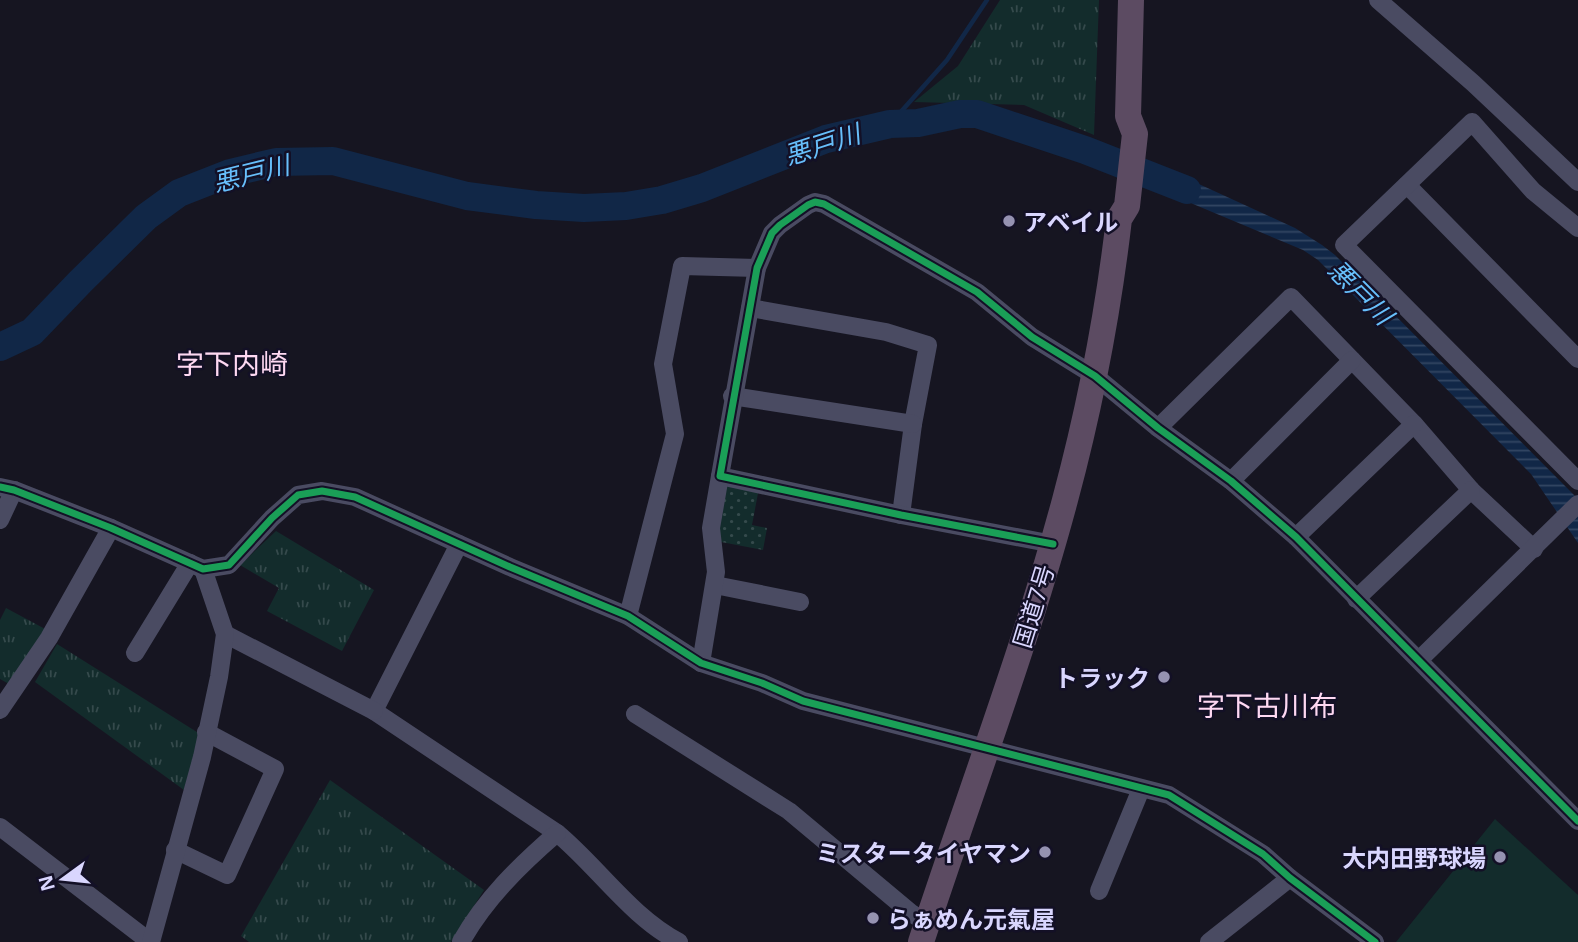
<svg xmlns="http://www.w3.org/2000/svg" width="1578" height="942" font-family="'Open Sans','Noto Sans JP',sans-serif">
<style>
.grass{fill:url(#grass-tufts)}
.park{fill:url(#park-dots)}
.garden{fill:#132c2c}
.water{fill:url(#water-rules)}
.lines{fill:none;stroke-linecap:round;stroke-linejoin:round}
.stream{stroke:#112747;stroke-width:4.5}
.river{stroke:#112747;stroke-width:28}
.minor{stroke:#4a4b62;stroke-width:18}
.highway{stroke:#5c4b62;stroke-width:26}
.cycleway-casing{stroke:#131026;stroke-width:11}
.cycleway{stroke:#1a9f57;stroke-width:7}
.poi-dot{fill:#9592b1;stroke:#131026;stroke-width:2.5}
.labels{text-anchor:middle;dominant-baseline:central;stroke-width:5;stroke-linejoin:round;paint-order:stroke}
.poi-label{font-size:24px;font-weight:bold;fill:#d9d6fe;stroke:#131026;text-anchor:end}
.street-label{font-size:24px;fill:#d9d6fe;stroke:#131026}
.water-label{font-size:26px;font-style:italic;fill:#67bffb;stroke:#131026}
.quarter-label{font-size:28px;fill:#fed8f2;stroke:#131026}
</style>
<defs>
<pattern id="grass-tufts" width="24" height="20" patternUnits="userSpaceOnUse" patternTransform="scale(1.75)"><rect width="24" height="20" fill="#132c2c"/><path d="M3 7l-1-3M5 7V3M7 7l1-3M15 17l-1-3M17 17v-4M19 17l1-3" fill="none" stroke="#354a4c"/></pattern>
<pattern id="park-dots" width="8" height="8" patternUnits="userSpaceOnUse" patternTransform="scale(1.75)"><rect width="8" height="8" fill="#132c2c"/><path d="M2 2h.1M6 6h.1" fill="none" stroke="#354a4c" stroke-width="1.8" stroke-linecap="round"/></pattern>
<pattern id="water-rules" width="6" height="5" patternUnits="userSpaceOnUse" patternTransform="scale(1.75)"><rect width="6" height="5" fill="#112747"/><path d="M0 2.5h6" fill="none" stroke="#334663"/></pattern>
</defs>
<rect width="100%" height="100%" fill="#161521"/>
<g class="grass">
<polygon points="1000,0 1099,0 1094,135 1024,105 914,102 958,66"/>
<polygon points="276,531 374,590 342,651 267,611 279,588 240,565"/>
<polygon points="6,608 47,630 9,684 0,679 0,620"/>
<polygon points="57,644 200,734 184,790 35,682"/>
<polygon points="330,780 484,890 451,942 249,942 241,936"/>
</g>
<polygon class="park" points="726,482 759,488 752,525 767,528 763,550 716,541"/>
<polygon class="garden" points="1495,819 1578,895 1578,942 1396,942"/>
<polygon class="water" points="1153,163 1295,228 1322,245 1335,255 1574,495 1578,500 1578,543 1531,474 1318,260 1303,250 1150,186"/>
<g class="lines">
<polyline class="stream" points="890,124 947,60 987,0"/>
<polyline class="river" points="0,347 32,332 80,282 146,217 179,193 230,173 276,162 333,161 467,196 536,205 584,208 626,206 662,200 702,188 826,139 890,124 918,123 960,114 977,114 1085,150 1187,190"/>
<g class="minor">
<polyline points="1378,0 1473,83 1578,182"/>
<polyline points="1407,185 1578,359"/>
<polyline points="1578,228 1533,191 1472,122 1344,245 1578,481"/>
<polyline points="750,308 886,332 928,345 913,424 901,515"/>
<polyline points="732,396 913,424"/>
<polyline points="1158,428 1291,297 1414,424 1471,490 1534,549"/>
<polyline points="1231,481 1352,360"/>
<polyline points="0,487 14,490 111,528 203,569 229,565 272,518 298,495 322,491 355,497 510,567 628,616 701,663 762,683 803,701 1169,795 1263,854 1290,878 1375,942"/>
<polyline points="0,520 14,490"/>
<polyline points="1296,537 1414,424"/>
<path d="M459 544 374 711 557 833C598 867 631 917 679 942"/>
<polyline points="1053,544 901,515 720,476 757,268 772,233 780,225 808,205 815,202 824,204 977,292 1032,337 1095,376 1158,428 1231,481 1296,537 1578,821"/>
<polyline points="715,585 800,602"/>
<polyline points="1356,599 1471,490"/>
<polyline points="628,616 675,434 663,364 682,266 757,268"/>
<polyline points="225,634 374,711"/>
<polyline points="135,653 190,563"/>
<polyline points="1419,660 1578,504"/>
<polyline points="701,663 716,572 711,528 720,476"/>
<polyline points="0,710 49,638 111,528"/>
<polyline points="635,714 789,811 911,913 927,923"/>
<polyline points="0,827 150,942"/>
<polyline points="175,850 227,875 275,769 206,732"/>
<polyline points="1099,891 1141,789"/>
<polyline points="151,942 202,757 219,677 225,634 203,569"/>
<path d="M461 942C485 899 520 865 557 833"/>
<polyline points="1209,942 1290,878"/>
</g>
<path class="highway" d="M921 942C969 795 1025 649 1065 500 1090 407 1108 314 1119 219L1127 206 1135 134 1128 116 1131 0"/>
<defs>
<g id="cycleway">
<polyline points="0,487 14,490 111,528 203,569 229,565 272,518 298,495 322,491 355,497 510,567 628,616 701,663 762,683 803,701 1169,795 1263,854 1290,878 1375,942"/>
<polyline points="1053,544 901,515 720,476 757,268 772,233 780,225 808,205 815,202 824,204 977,292 1032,337 1095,376 1158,428 1231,481 1296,537 1578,821"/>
</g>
</defs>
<use href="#cycleway" class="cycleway-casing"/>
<use href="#cycleway" class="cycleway"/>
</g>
<g class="poi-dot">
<circle cx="1009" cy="221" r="7"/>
<circle cx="1164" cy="677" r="7"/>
<circle cx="1045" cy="852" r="7"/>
<circle cx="1500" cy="857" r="7"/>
<circle cx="873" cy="918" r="7"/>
</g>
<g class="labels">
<g class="poi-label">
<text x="1023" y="221" text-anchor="start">アベイル</text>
<text x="1150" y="677">トラック</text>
<text x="1031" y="852">ミスタータイヤマン</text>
<text x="1486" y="857">大内田野球場</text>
<text x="887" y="918" text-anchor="start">らぁめん元氣屋</text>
</g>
<g class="street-label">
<text transform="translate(1033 606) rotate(-73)">国道7号</text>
</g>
<g class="water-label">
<text transform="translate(822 144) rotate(-18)">悪戸川</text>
<text transform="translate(251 173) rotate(-14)">悪戸川</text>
<text transform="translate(1361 292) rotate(45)">悪戸川</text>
</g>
<g class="quarter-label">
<text x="232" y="363">字下内崎</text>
<text x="1267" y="705">字下古川布</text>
</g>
</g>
<g transform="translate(63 879) rotate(255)" stroke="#131026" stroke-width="5" paint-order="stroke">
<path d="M0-5L12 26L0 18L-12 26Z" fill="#d9d6fe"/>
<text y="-10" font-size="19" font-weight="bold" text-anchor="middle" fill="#d9d6fe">N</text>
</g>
</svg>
